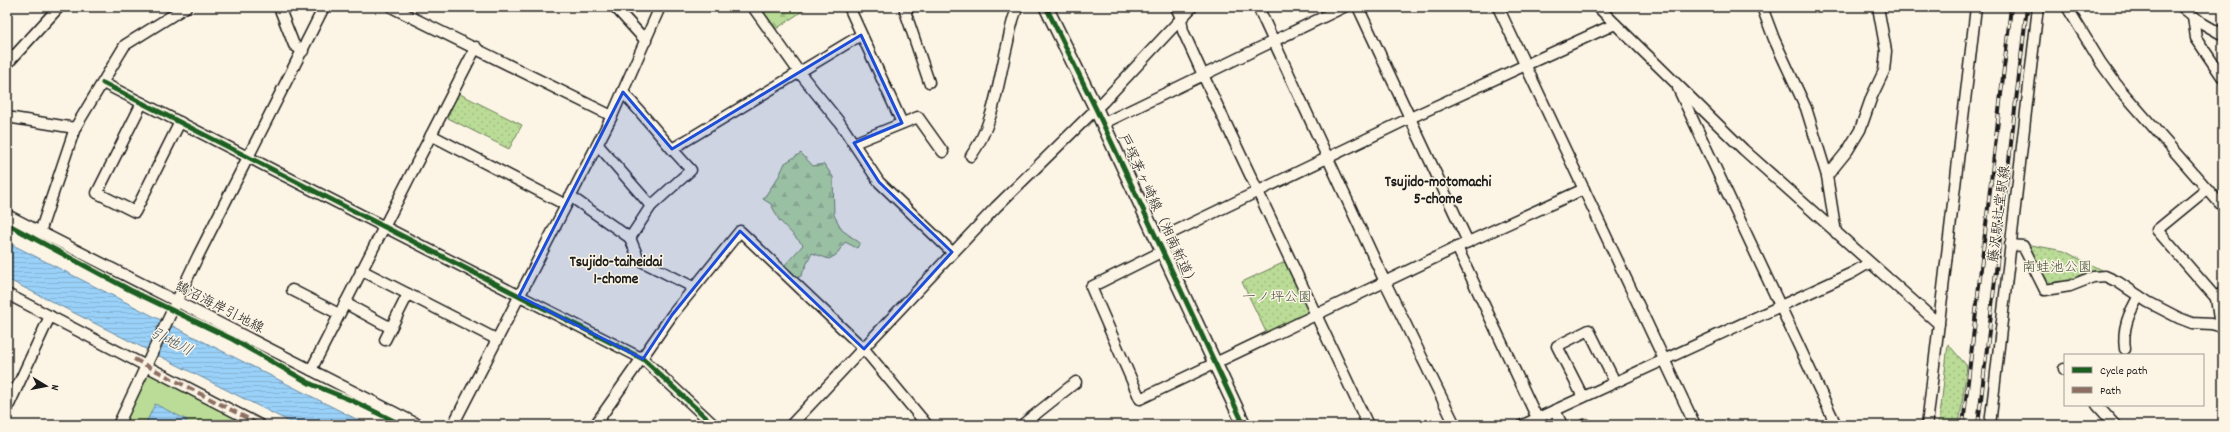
<svg xmlns="http://www.w3.org/2000/svg" width="2230" height="432" font-family="Dekko,'Klee One',sans-serif">
<style>
.green{fill:#badc96;stroke:#6b7c59}
.forest{fill:url(#forest-firs);stroke:#6b7c59}
.park{fill:url(#park-dots);stroke:#6b7c59}
.water{fill:url(#water-rules);stroke:#6889a1}
.lines{fill:none;stroke-linecap:round;stroke-linejoin:round}
.minor-casing{stroke:#1c1c1c;stroke-width:13}
.major-casing{stroke:#1c1c1c;stroke-width:16}
.minor{stroke:#fcf5e5;stroke-width:10}
.major{stroke:#fcf5e5;stroke-width:13}
.rail-casing{stroke:#1c1c1c;stroke-width:4}
.rail{stroke:#fcf5e5;stroke-width:2.5;stroke-dasharray:8;stroke-linecap:butt}
.quiet{stroke:#8d6e63;stroke-width:4;stroke-dasharray:8 4;stroke-linecap:butt}
.cycleway-casing{stroke:#fcf5e5;stroke-width:8}
.cycleway{stroke:#1b5e20;stroke-width:5}
.marked{fill:#1d4ed8;fill-opacity:0.2;stroke:#1d4ed8;stroke-width:3;stroke-linejoin:round}
.labels{text-anchor:middle;dominant-baseline:central;stroke-width:3;stroke-linejoin:round;paint-order:stroke}
.street-label{font-size:14px;fill:#1c1c1c;stroke:#fcf5e5}
.park-label{font-size:14px;fill:#4b5641;stroke:#fcf5e5}
.neighbourhood-label{font-size:15px;font-weight:bold;fill:#1c1c1c;stroke:#fcf5e5}
.water-label{font-size:15px;font-style:italic;fill:#42525e;stroke:#fcf5e5}
</style>
<defs>
<pattern id="forest-firs" width="22" height="20" patternUnits="userSpaceOnUse"><rect width="22" height="20" fill="#badc96"/><path d="M5 1l3.5 6h-7zM16 11l3.5 6h-7z" fill="#9fbc81"/></pattern>
<pattern id="park-dots" width="8" height="8" patternUnits="userSpaceOnUse"><rect width="8" height="8" fill="#badc96"/><path d="M2 2h.1M6 6h.1" fill="none" stroke="#9fbc81" stroke-width="1.8" stroke-linecap="round"/></pattern>
<pattern id="water-rules" width="6" height="5" patternUnits="userSpaceOnUse"><rect width="6" height="5" fill="#9ad1f9"/><path d="M0 2.5h6" fill="none" stroke="#84b3d5"/></pattern>
</defs>
<rect width="100%" height="100%" fill="#fcf5e5"/>
<filter id="ink" filterUnits="userSpaceOnUse"><feTurbulence type="fractalNoise" baseFrequency=".025" numOctaves="2"/><feDisplacementMap in="SourceGraphic" scale="8" xChannelSelector="R" yChannelSelector="G"/><feConvolveMatrix kernelMatrix="1 2 1 2 8 2 1 2 1" color-interpolation-filters="sRGB"/></filter>
<g filter="url(#ink)">
<polygon class="green" points="148,372 253,425 123,425"/>
<g class="forest">
<polygon points="760,7 806,7 807,8 776,29"/>
<polygon points="801,153 813,166 824,164 833,177 834,215 842,230 860,243 857,248 845,242 836,255 829,259 812,253 801,276 796,278 784,266 803,245 779,220 771,204 763,199 779,176 785,163"/>
</g>
<g class="park">
<polygon points="456,92 522,125 509,149 444,116"/>
<path d="M2026 244 2064 251 2105 272C2088 277 2063 290 2046 283Z"/>
<polygon points="1287,261 1312,313 1267,334 1242,282"/>
<polygon points="1948,344 1967,366 1959,425 1939,425"/>
</g>
<g class="water">
<polygon points="7,242 368,425 296,425 7,279"/>
<polygon points="155,404 187,420 184,425 145,425"/>
</g>
<g class="lines">
<defs>
<g id="minor">
<polyline points="279,7 294,45 303,51"/>
<polyline points="391,7 612,116"/>
<polyline points="615,7 646,41"/>
<polyline points="753,7 799,72 840,123 879,182 952,252"/>
<polyline points="849,7 902,123"/>
<polyline points="910,7 905,11 929,82"/>
<polyline points="1176,7 1181,18 1183,31 1203,75 1368,425"/>
<polyline points="1258,7 1385,282 1455,425"/>
<polyline points="1358,7 1468,242"/>
<polyline points="1498,7 1695,425"/>
<polyline points="1598,7 1744,150 1939,324"/>
<polyline points="1762,7 1774,39 1806,108 1827,176 1836,233"/>
<polyline points="2067,7 2101,63 2119,88 2223,207"/>
<polyline points="2182,7 2202,23 2223,35"/>
<polyline points="2193,16 2196,38 2223,78"/>
<polyline points="7,64 59,7"/>
<polyline points="103,83 643,359 714,425"/>
<polyline points="1678,88 1836,425"/>
<polyline points="623,92 672,149 861,35"/>
<polyline points="142,103 97,193 135,212 180,122"/>
<polyline points="7,117 75,128"/>
<polyline points="1102,124 1344,7"/>
<polyline points="431,135 566,205"/>
<polyline points="854,143 918,117 943,152"/>
<polyline points="598,145 651,206"/>
<path d="M971 156C994 124 998 83 1007 46 1010 33 1012 18 1018 7"/>
<polyline points="1827,176 1848,150 1860,130 1872,96 1884,71 1886,51 1878,7"/>
<polyline points="2207,189 2157,230 2216,298 2223,292"/>
<polyline points="570,196 630,238 639,260 693,287"/>
<polyline points="7,215 419,425"/>
<polyline points="40,232 75,128 125,45 186,7"/>
<polyline points="630,238 651,206 691,170 672,149"/>
<polyline points="1157,240 1410,118 1615,24"/>
<polyline points="2010,245 2023,246 2045,290 2070,286 2093,277 2105,276 2118,282 2148,302 2179,318 2192,323 2211,324 2223,327"/>
<polyline points="1457,247 1537,418"/>
<polyline points="1163,251 1091,287 1140,399 1468,242 1584,189"/>
<polyline points="361,270 496,339"/>
<polyline points="292,290 339,314"/>
<polyline points="7,294 260,425"/>
<polyline points="2216,298 2220,326"/>
<polyline points="345,303 391,328"/>
<polyline points="385,340 408,294"/>
<path d="M2125 349C2122 328 2129 313 2139 296"/>
<polyline points="2064,369 2065,370"/>
<polyline points="311,370 476,47"/>
<polyline points="1583,397 1557,346 1589,330 1615,382"/>
<polyline points="2097,405 2115,425"/>
<polyline points="7,409 50,316"/>
<polyline points="1555,410 1562,425"/>
<polyline points="118,425 198,256 324,7"/>
<polyline points="453,425 612,116 660,7"/>
<polyline points="595,425 672,315 740,231 864,349 927,425"/>
<polyline points="791,425 996,207 1103,102 1192,7"/>
<polyline points="1022,425 1076,382"/>
<polyline points="1523,425 1852,273 1869,263"/>
<polyline points="1584,425 1587,425"/>
<polyline points="1927,425 1976,7"/>
<polyline points="1990,425 2038,7"/>
</g>
<polyline id="major" points="1046,7 1096,109 1244,425"/>
</defs>
<use href="#minor" class="minor-casing"/>
<use href="#major" class="major-casing"/>
<use href="#minor" class="minor"/>
<use href="#major" class="major"/>
<defs>
<g id="rail">
<polyline points="1963,425 2011,7"/>
<polyline points="1978,425 2027,7"/>
</g>
</defs>
<use href="#rail" class="rail-casing"/>
<use href="#rail" class="rail"/>
<polyline class="quiet" points="134,359 260,425"/>
<defs>
<g id="cycleway">
<polyline points="1046,7 1096,109 1244,425"/>
<polyline points="103,83 643,359 714,425"/>
<polyline points="7,224 130,290 232,339 311,384 353,401 402,425"/>
</g>
</defs>
<use href="#cycleway" class="cycleway-casing"/>
<use href="#cycleway" class="cycleway"/>
</g>
</g>
<path class="marked" d="M861 35 902 123 854 143 879 182 952 252 864 349 740 231 672 315 643 359 519 296 623 92 672 149Z"/>
<g class="labels">
<g class="street-label">
<text transform="translate(1157 211) rotate(65)">戸塚茅ヶ崎線（湘南新道）</text>
<text transform="translate(2000 214) rotate(-83)">藤沢駅辻堂駅線</text>
<text transform="translate(219 308) rotate(27)">鵠沼海岸引地線</text>
</g>
<g class="park-label">
<text x="2057" y="268">南蛙池公園</text>
<text x="1277" y="298">一ノ坪公園</text>
</g>
<g class="neighbourhood-label">
<text x="1438" y="183">Tsujido-motomachi<tspan x="1438" dy="17">5-chome</tspan></text>
<text x="616" y="263">Tsujido-taiheidai<tspan x="616" dy="17">1-chome</tspan></text>
</g>
<g class="water-label">
<text transform="translate(171 343) rotate(27)">引地川</text>
</g>
</g>
<rect width="2230" height="432" fill="none" stroke="#fcf5e5" stroke-width="24"/>
<rect x="12" y="12" width="2206" height="408" fill="none" stroke="#1c1c1c" stroke-width="1.5" filter="url(#ink)"/>
<rect x="2064" y="354" width="140" height="52" fill="#fcf5e5" stroke="#a29e95"/>
<rect x="2072" y="367" width="20" height="6" fill="#1b5e20" stroke="#a29e95"/>
<text x="2100" y="374" font-size="12" fill="#1c1c1c">Cycle path</text>
<rect x="2072" y="387" width="20" height="6" fill="#8d6e63" stroke="#a29e95"/>
<text x="2100" y="394" font-size="12" fill="#1c1c1c">Path</text>
<g transform="translate(46 386) rotate(100)" stroke="#fcf5e5" stroke-width="3" paint-order="stroke">
<path d="M0-3L7 15L0 10L-7 15Z" fill="#1c1c1c"/>
<text y="-6" font-size="11" font-weight="bold" text-anchor="middle" fill="#1c1c1c">N</text>
</g>
</svg>
